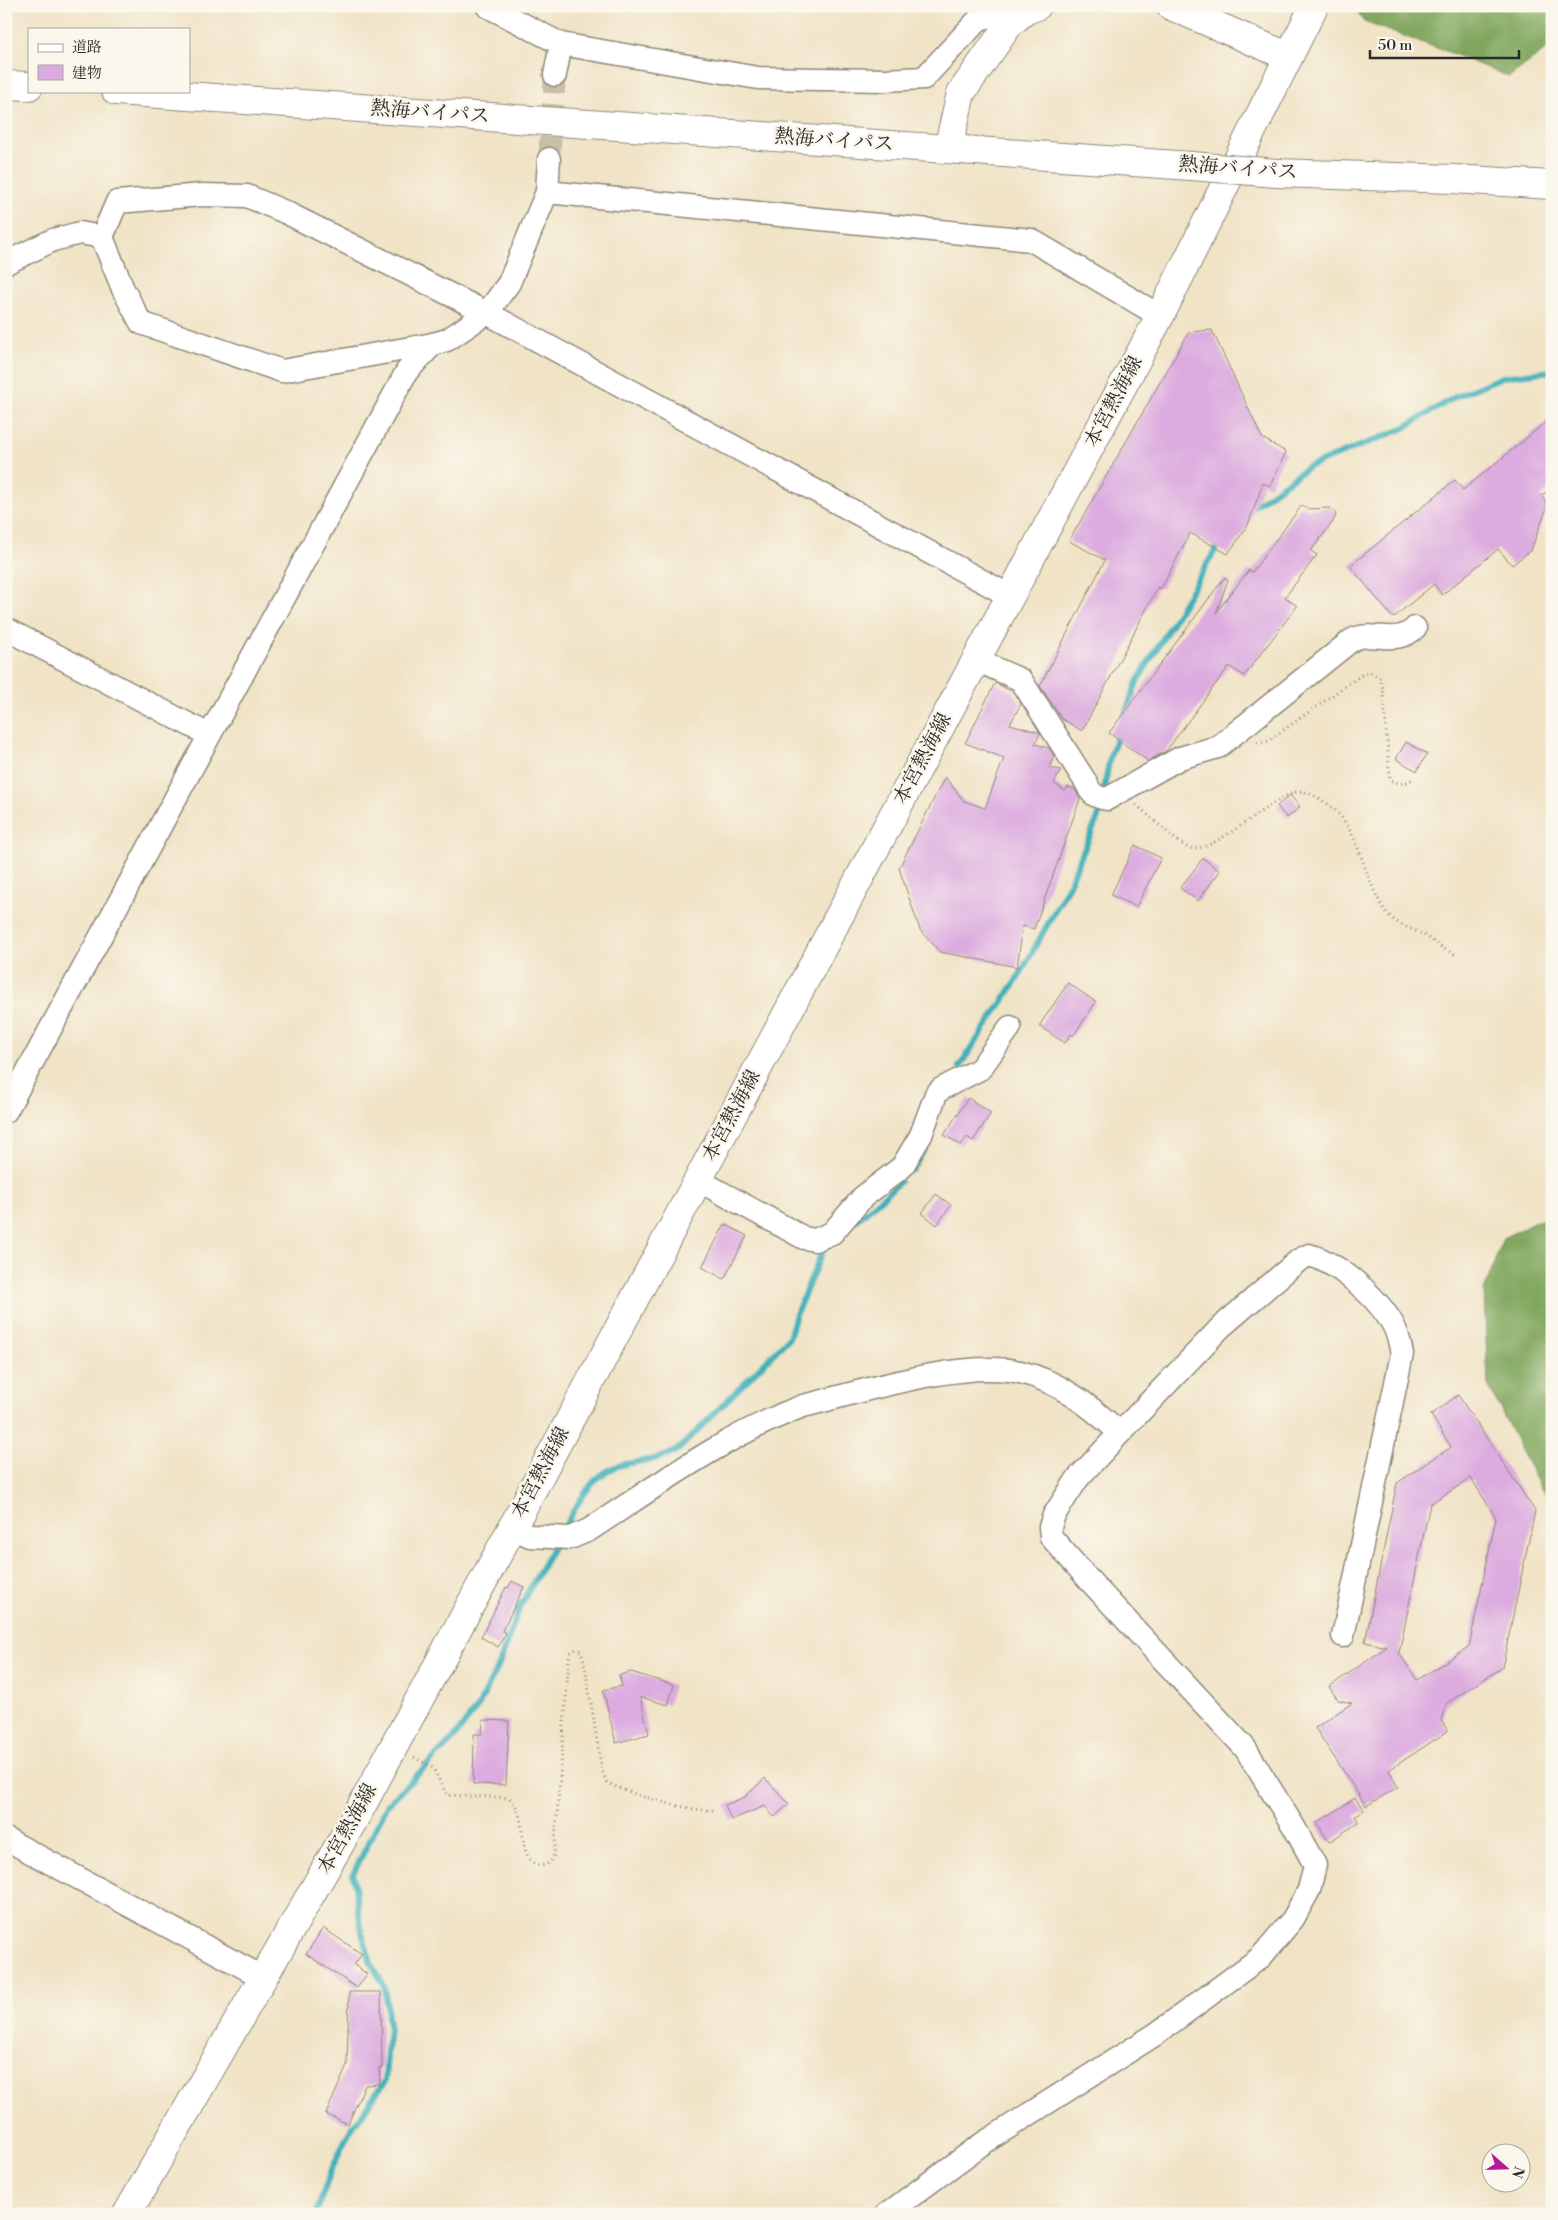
<svg xmlns="http://www.w3.org/2000/svg" width="1558" height="2220" font-family="'Libre Bodoni','Noto Serif JP',serif">
<style>
.forest{fill:#81a75e;stroke:#566944}
.lines{fill:none;stroke-linecap:round;stroke-linejoin:round}
.stream{stroke:#41b1bc;stroke-width:6}
.building{fill:#dcabdf;fill-rule:evenodd}
.minor-tunnel{stroke:#c9bea7;stroke-width:22;stroke-dasharray:22 11;stroke-linecap:butt}
.minor-casing{stroke:#8e8778;stroke-width:25}
.primary-casing{stroke:#8e8778;stroke-width:30}
.trunk-casing{stroke:#8e8778;stroke-width:30}
.path{stroke:#8e8778;stroke-width:3;stroke-dasharray:1 4;stroke-linecap:butt}
.minor{stroke:#fff;stroke-width:22}
.primary{stroke:#fff;stroke-width:28}
.trunk{stroke:#fff;stroke-width:28}
.trunk-bridge-casing{stroke:#8e8778;stroke-width:30;stroke-linecap:butt}
.trunk-bridge{stroke:#fff;stroke-width:28}
.labels{text-anchor:middle;dominant-baseline:central;stroke-width:5;stroke-linejoin:round;paint-order:stroke}
.street-label{font-size:20px;fill:#2b2b2b;stroke:#fbf7ec}
</style>
<rect width="100%" height="100%" fill="#fbf7ec"/>
<filter id="ink" filterUnits="userSpaceOnUse"><feTurbulence type="fractalNoise" baseFrequency=".02" numOctaves="2"/><feDisplacementMap in="SourceGraphic" scale="10" xChannelSelector="R" yChannelSelector="G"/><feConvolveMatrix kernelMatrix="1 2 1 2 8 2 1 2 1" color-interpolation-filters="sRGB"/></filter>
<filter id="wash" filterUnits="userSpaceOnUse"><feTurbulence type="fractalNoise" baseFrequency=".0096" numOctaves="4" result="noise"/><feDisplacementMap in="SourceGraphic" scale="20" xChannelSelector="R" yChannelSelector="G"/><feGaussianBlur stdDeviation="1.12" result="paint"/><feColorMatrix in="noise" values="0 0 0 0 0 0 0 0 0 0 0 0 0 0 0 0 0 1.4 0 .05"/><feComposite in="paint" operator="in"/></filter>
<g filter="url(#wash)">
<rect width="100%" height="100%" fill="#f0e3c6"/>
<g class="forest">
<polygon points="1353,6 1552,6 1552,45 1509,77 1454,54 1364,22"/>
<polygon points="1552,1218 1552,1502 1541,1489 1488,1385 1484,1291 1503,1238 1538,1221"/>
</g>
<g class="lines">
<g class="stream">
<polyline points="1250,509 1308,467 1402,429 1455,397 1502,377 1552,371"/>
<polyline points="1125,715 1137,682 1220,542"/>
<polyline points="959,1067 1018,978 1068,887 1099,815 1110,757 1119,731"/>
<polyline points="912,1170 925,1149"/>
<polyline points="857,1220 900,1182"/>
<path d="M561 1533C577 1506 591 1471 625 1464 645 1460 663 1460 680 1448L789 1338 796 1314 823 1250 830 1243"/>
<polyline points="316,2214 330,2173 348,2134 385,2081 389,2026 387,2006 384,1985 371,1963 362,1933 353,1874 387,1805 453,1739 479,1705 499,1665 520,1606 556,1542"/>
</g>
</g>
<g id="blocks">
<g class="building">
<polygon points="1212,330 1262,438 1286,452 1270,486 1263,483 1248,525 1228,554 1190,533 1161,589 1158,587 1082,731 1062,719 1040,686 1105,560 1069,541 1189,332"/>
<polygon points="1552,417 1552,487 1541,496 1548,505 1531,550 1512,565 1498,549 1442,595 1434,584 1393,618 1350,566 1455,480 1463,490"/>
<polygon points="1302,505 1307,509 1331,508 1336,514 1334,520 1311,551 1317,555 1285,597 1297,606 1244,676 1229,666 1166,751 1148,761 1109,733 1224,578 1228,580 1216,613 1249,570 1252,572"/>
<polygon points="995,683 1013,692 1021,704 1010,724 1038,732 1040,734 1035,744 1049,748 1054,756 1049,768 1061,770 1054,783 1065,791 1068,787 1075,789 1080,799 1034,929 1023,926 1017,967 940,952 920,930 899,868 945,777 964,801 985,808 1004,758 965,743"/>
<polygon points="1406,742 1427,754 1417,771 1396,759"/>
<polygon points="1290,795 1300,807 1287,818 1277,806"/>
<polygon points="1135,845 1161,858 1136,907 1111,895"/>
<polygon points="1203,858 1220,871 1198,901 1180,888"/>
<polygon points="1068,983 1096,1002 1073,1036 1071,1034 1065,1043 1039,1026"/>
<polygon points="968,1098 991,1113 973,1141 967,1137 961,1145 944,1135"/>
<polygon points="936,1194 951,1205 937,1225 922,1213"/>
<polygon points="725,1224 747,1236 724,1279 702,1267"/>
<path d="M1458 1395 1535 1511 1502 1668 1447 1703 1441 1720 1448 1731 1389 1770 1398 1787 1366 1806 1315 1728 1352 1703 1338 1700 1329 1687 1387 1647 1365 1642 1397 1483 1451 1447 1431 1415ZM1471 1478 1496 1518 1469 1647 1417 1680 1399 1653 1430 1504Z"/>
<polygon points="512,1581 524,1587 502,1631 506,1633 498,1647 481,1637 506,1587 508,1588"/>
<polygon points="631,1672 674,1685 668,1705 640,1697 649,1734 616,1743 603,1690 622,1686 619,1675"/>
<polygon points="483,1720 509,1721 506,1785 473,1784 474,1734 482,1734"/>
<polygon points="765,1778 789,1804 774,1817 765,1806 731,1820 725,1805 745,1797"/>
<polygon points="1355,1798 1364,1810 1355,1816 1359,1822 1329,1842 1317,1823"/>
<polygon points="323,1928 362,1954 354,1965 367,1974 357,1988 306,1954"/>
<polygon points="349,1992 381,1992 382,2068 379,2068 380,2084 365,2085 348,2124 326,2114 347,2066"/>
</g>
</g>
</g>
<g filter="url(#ink)">
<use href="#blocks" fill-opacity="0" stroke="#8e8778" stroke-width="1"/>
<g class="lines">
<polyline class="minor-tunnel" points="549,159 555,75"/>
<defs>
<g id="minor">
<polyline points="487,6 561,44 555,75"/>
<polyline points="561,44 758,78 884,80 924,78 978,20 992,15 1010,23"/>
<polyline points="547,192 1031,240 1160,316"/>
<polyline points="102,237 117,202 202,195 247,196 285,212 487,313 1010,596"/>
<polyline points="6,263 53,240 80,233 102,237 123,289 141,323 282,371 433,344 447,340 487,313 509,283 547,192 549,159"/>
<polyline points="6,629 209,735"/>
<path d="M976 660 1021 680 1087 784C1091 795 1096 797 1107 799L1180 758 1218 747 1352 640C1373 629 1396 647 1415 628"/>
<polyline points="6,1111 407,371 433,344"/>
<polyline points="698,1180 804,1238 815,1240 832,1233 863,1197 902,1167 921,1135 936,1094 941,1089 980,1069 1010,1027"/>
<path d="M512 1528 530 1536 570 1538 589 1530C658 1485 726 1435 803 1406 861 1392 963 1359 1020 1372 1059 1381 1090 1406 1120 1433"/>
<polyline points="6,1839 264,1978"/>
<path d="M887 2214 982 2144 1156 2034 1261 1957 1293 1919 1309 1890 1315 1865 1294 1827 1245 1748 1090 1581 1051 1537 1050 1527 1054 1515 1078 1478 1120 1433 1221 1327 1299 1260 1309 1255C1338 1263 1372 1293 1389 1318 1397 1329 1400 1342 1402 1354L1343 1636"/>
</g>
<polyline id="primary" points="127,2214 360,1809 512,1528 1160,316 1314,6"/>
<g id="trunk">
<polyline points="1171,6 1287,56"/>
<polyline points="6,85 29,86"/>
<polyline points="116,91 1191,166"/>
<polyline points="948,149 961,93 1010,23 1026,10 1037,6"/>
<polyline points="1277,173 1453,179 1552,185"/>
</g>
</defs>
<use href="#minor" class="minor-casing"/>
<use href="#primary" class="primary-casing"/>
<use href="#trunk" class="trunk-casing"/>
<g class="path">
<path d="M1257 743 1268 741 1364 673H1371L1380 678 1383 688 1390 779C1398 785 1405 784 1413 779"/>
<path d="M1136 805C1147 813 1179 845 1189 848 1216 856 1283 784 1305 792 1364 813 1356 870 1387 913 1395 924 1410 928 1422 934 1434 941 1443 950 1457 955"/>
<path d="M414 1757 433 1768 447 1795 509 1798C526 1813 519 1839 528 1857 535 1869 550 1868 554 1855L569 1659 570 1653 576 1649 581 1651 584 1661 602 1771 607 1782C626 1794 692 1812 714 1810"/>
</g>
<use href="#minor" class="minor"/>
<use href="#primary" class="primary"/>
<use href="#trunk" class="trunk"/>
<defs>
<polyline id="trunk-bridge" points="1191,166 1277,173"/>
</defs>
<use href="#trunk-bridge" class="trunk-bridge-casing"/>
<use href="#trunk-bridge" class="trunk-bridge"/>
</g>
</g>
<g class="labels">
<g class="street-label">
<text transform="translate(430 113) rotate(4)">熱海バイパス</text>
<text transform="translate(834 141) rotate(4)">熱海バイパス</text>
<text transform="translate(1238 169) rotate(4)">熱海バイパス</text>
<text transform="translate(1114 402) rotate(-62)">本宮熱海線</text>
<text transform="translate(923 759) rotate(-62)">本宮熱海線</text>
<text transform="translate(732 1116) rotate(-62)">本宮熱海線</text>
<text transform="translate(541 1473) rotate(-62)">本宮熱海線</text>
<text transform="translate(348 1829) rotate(-61)">本宮熱海線</text>
</g>
</g>
<rect width="1558" height="2220" fill="none" stroke="#fbf7ec" stroke-width="25"/>
<rect x="28" y="28" width="162" height="65" fill="#fbf7ec" stroke="#a8a59f"/>
<rect x="38" y="44" width="25" height="8" fill="#ffffff" stroke="#a8a59f"/>
<text x="72" y="52" font-size="15" fill="#2b2b2b">道路</text>
<rect x="38" y="65" width="25" height="15" fill="#dcabdf" stroke="#a8a59f"/>
<text x="72" y="78" font-size="15" fill="#2b2b2b">建物</text>
<g transform="translate(1506 2168) rotate(110)"><circle r="24" fill="#fbf7ec" stroke="#a8a59f"/>
<path d="M0-4L9 19L0 12L-9 19Z" fill="#b5179e"/>
<text y="-8" font-size="14" font-weight="bold" text-anchor="middle" fill="#2b2b2b">N</text>
</g>
<path d="M1370 50v8h149v-8" fill="none" stroke="#2b2b2b" stroke-width="2.5"/>
<text x="1378" y="50" font-size="15" fill="#2b2b2b" stroke="#fbf7ec" stroke-width="4" paint-order="stroke">50 m</text>
</svg>
